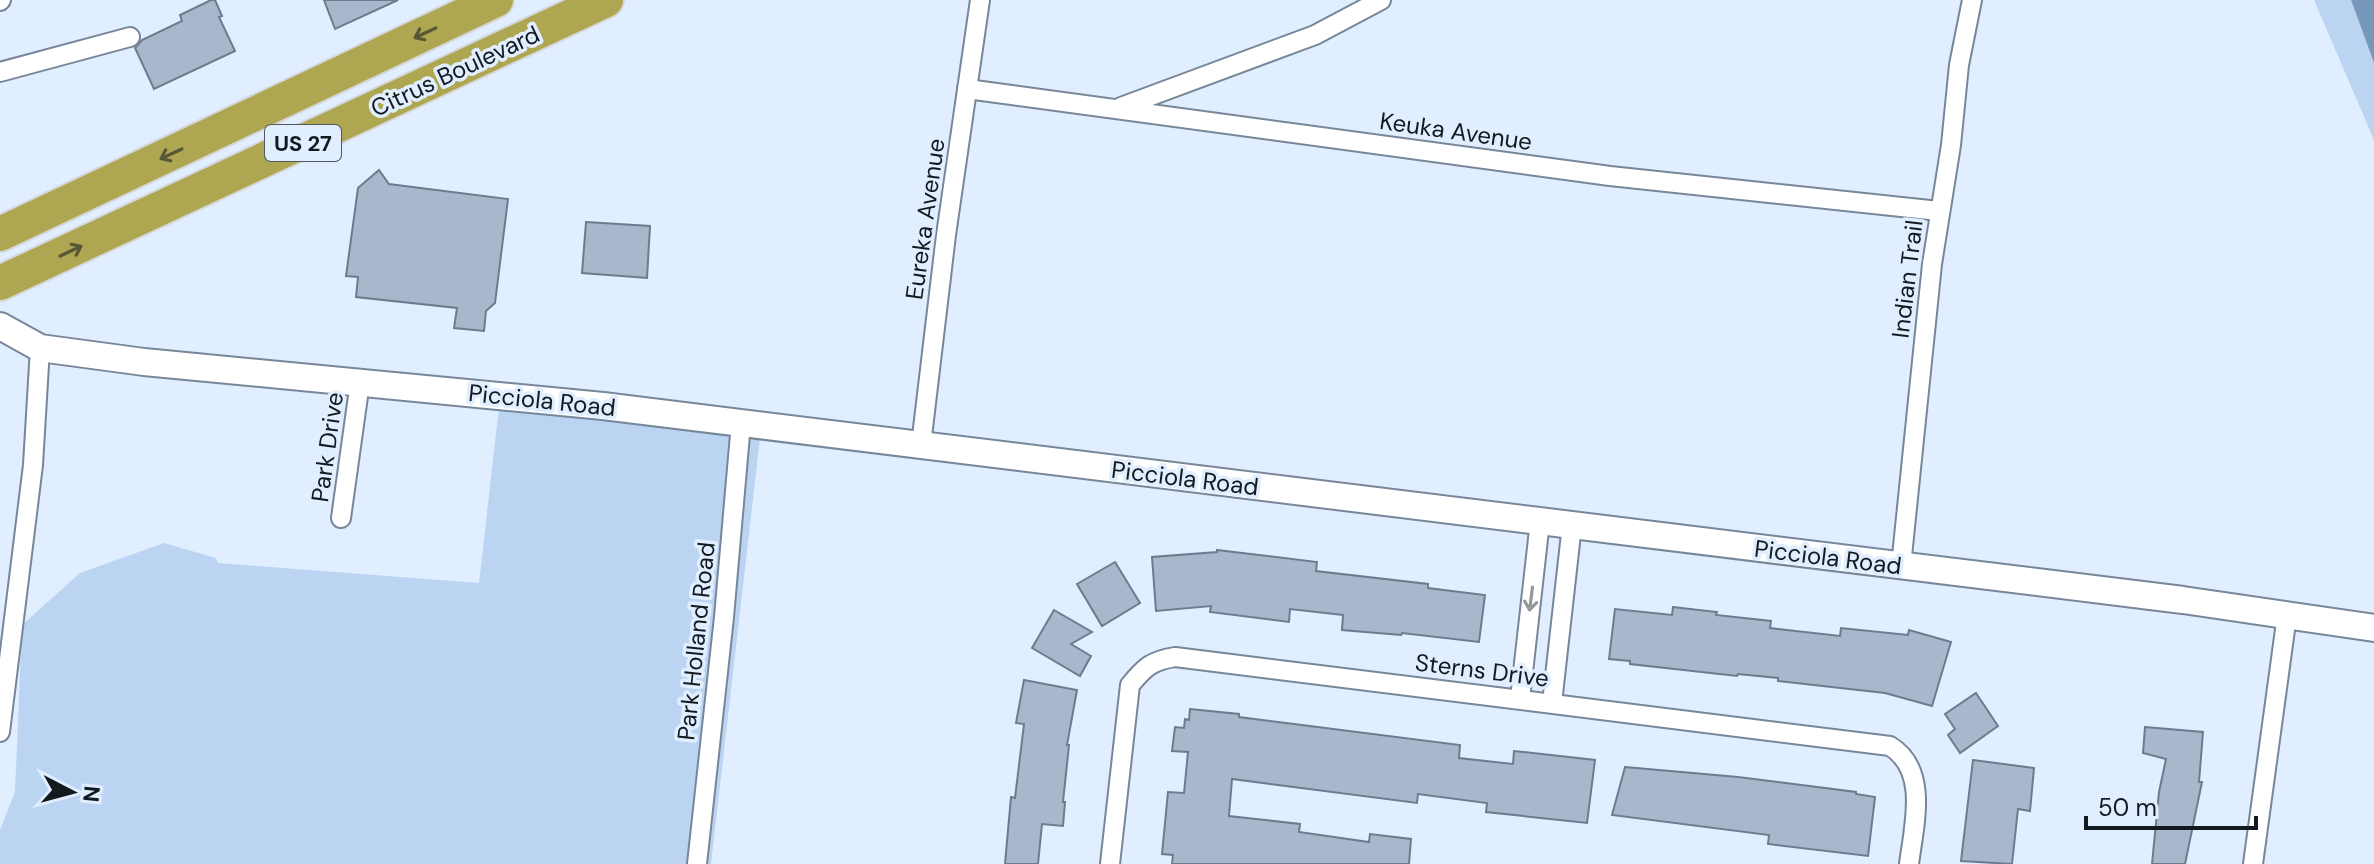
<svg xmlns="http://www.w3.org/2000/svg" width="2374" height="864" font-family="'DM Sans',sans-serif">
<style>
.green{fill:#bad4f1}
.water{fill:#7798bb}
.building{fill:#a7b8cc;stroke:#6c7c8e;stroke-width:2}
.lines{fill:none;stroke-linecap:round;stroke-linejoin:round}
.street-casing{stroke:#778799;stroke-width:22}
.secondary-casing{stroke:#778799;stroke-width:30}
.highway-casing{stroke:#d4d6d7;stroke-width:38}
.street{stroke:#fff;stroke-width:18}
.secondary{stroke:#fff;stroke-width:26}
.highway{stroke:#aea650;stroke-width:34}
.oneway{stroke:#585835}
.oneway2{stroke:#94989a}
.labels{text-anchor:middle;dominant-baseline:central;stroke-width:7;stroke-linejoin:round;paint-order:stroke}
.shield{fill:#e0eeff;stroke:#505962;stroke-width:2}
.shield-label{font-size:22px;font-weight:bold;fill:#12191f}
.street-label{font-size:24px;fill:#12191f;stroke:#e0eeff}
</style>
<rect width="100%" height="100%" fill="#e0eeff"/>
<g class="green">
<polygon points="2314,0 2351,0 2374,63 2374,140"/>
<polygon points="499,408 760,438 711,864 0,864 0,830 15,792 22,625 80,573 164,543 216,558 218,563 479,583"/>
</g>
<polygon class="water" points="2351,0 2374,0 2374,63"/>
<g class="building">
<polygon points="211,0 215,0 222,16 219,17 235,51 154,89 135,48 142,40 182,21 180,15"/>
<polygon points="324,0 398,0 335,29"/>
<polygon points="379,170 389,184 508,199 495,303 486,311 484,331 454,328 457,308 356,297 358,277 346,276 358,188"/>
<polygon points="586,222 650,226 647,278 582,273"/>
<polygon points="1217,550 1317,562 1316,571 1428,584 1428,588 1485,595 1479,642 1402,633 1401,635 1342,630 1343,615 1290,609 1289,622 1210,612 1211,606 1156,611 1152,557 1217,552"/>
<polygon points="1115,562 1140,603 1102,626 1077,584"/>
<polygon points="1673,607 1717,612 1716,615 1771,621 1770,628 1840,636 1841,628 1908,635 1909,630 1951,642 1932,706 1885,693 1778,681 1778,678 1738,674 1737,676 1630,664 1630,661 1609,659 1615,609 1672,615"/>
<polygon points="1054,610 1092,632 1071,644 1091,656 1080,676 1032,648"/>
<polygon points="1024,680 1077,690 1067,745 1069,745 1063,802 1065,802 1063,826 1042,824 1038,864 1005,864 1011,797 1015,798 1024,724 1016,723"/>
<polygon points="1976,693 1998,726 1960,753 1948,735 1955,729 1945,714"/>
<polygon points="1190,709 1239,714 1239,717 1294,724 1460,745 1459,758 1513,764 1514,751 1595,760 1587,823 1486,812 1487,803 1418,794 1417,803 1232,779 1229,816 1300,824 1299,832 1369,842 1370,834 1411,839 1409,864 1172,864 1173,855 1162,854 1168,792 1184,793 1188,752 1172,751 1175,727 1184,728 1185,719 1189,720"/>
<polygon points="2145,727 2203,732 2199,782 2202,782 2185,864 2152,864 2159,792 2166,759 2143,753"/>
<polygon points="1973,760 2034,768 2030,811 2018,809 2012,864 1961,861"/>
<polygon points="1625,767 1738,777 1856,792 1856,794 1875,797 1868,856 1768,844 1769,835 1612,815"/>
</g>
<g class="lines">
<defs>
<g id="street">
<polyline points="0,1 1,0"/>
<polyline points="0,72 130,37"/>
<polyline points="967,89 1610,176 1939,211"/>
<polyline points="1121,107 1315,35 1381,0"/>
<polyline points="921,445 946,235 980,0"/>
<polyline points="341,518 360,382"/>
<polyline points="1901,566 1932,264 1951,145 1959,65 1972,0"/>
<polyline points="1520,699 1540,521"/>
<polyline points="1552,703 1572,525"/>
<polyline points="0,732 33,465 40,348"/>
<polyline points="697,864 724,617 741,423"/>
<path d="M1110 864 1130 685C1145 667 1151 661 1175 657L1890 746C1929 770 1914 825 1909 864"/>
<polyline points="2253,864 2287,615"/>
</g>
<polyline id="secondary" points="0,326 40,348 144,362 603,406 2183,600 2374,628"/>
<g id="highway">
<polyline points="0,234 496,0"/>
<polyline points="0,283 606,0"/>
</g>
</defs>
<use href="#street" class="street-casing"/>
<use href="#secondary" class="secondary-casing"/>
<use href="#highway" class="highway-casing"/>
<use href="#street" class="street"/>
<use href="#secondary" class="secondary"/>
<use href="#highway" class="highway"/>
</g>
<defs><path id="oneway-shaft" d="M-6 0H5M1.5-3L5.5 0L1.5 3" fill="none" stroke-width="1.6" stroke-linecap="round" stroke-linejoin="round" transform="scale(2)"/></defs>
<g class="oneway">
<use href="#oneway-shaft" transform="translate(425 33) rotate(155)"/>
<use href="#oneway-shaft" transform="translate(171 154) rotate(155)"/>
<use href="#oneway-shaft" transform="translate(71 251) rotate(-25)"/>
</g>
<use class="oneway2" href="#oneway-shaft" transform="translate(1531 599) rotate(97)"/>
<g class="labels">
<rect class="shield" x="265" y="125" width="76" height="36" rx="6"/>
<g class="shield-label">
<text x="303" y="143">US 27</text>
</g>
<g class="street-label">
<text transform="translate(455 71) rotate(-25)">Citrus Boulevard</text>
<text transform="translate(1456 131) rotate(8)">Keuka Avenue</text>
<text transform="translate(925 219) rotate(-82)">Eureka Avenue</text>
<text transform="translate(1907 279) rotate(-83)">Indian Trail</text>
<text transform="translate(542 400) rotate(6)">Picciola Road</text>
<text transform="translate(327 447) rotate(-82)">Park Drive</text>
<text transform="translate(1185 478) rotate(7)">Picciola Road</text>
<text transform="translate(1828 557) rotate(7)">Picciola Road</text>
<text transform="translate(696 641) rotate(-84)">Park Holland Road</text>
<text transform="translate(1482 670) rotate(7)">Sterns Drive</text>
</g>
</g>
<g transform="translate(72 792) rotate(96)" stroke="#e0eeff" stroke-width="6" paint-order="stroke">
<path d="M0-6L14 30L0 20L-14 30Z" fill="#12191f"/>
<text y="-12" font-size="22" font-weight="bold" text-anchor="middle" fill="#12191f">N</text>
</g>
<path d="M2086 816v12h170v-12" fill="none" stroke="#12191f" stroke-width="4"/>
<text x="2098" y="816" font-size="24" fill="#12191f" stroke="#e0eeff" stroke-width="6" paint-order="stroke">50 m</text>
</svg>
